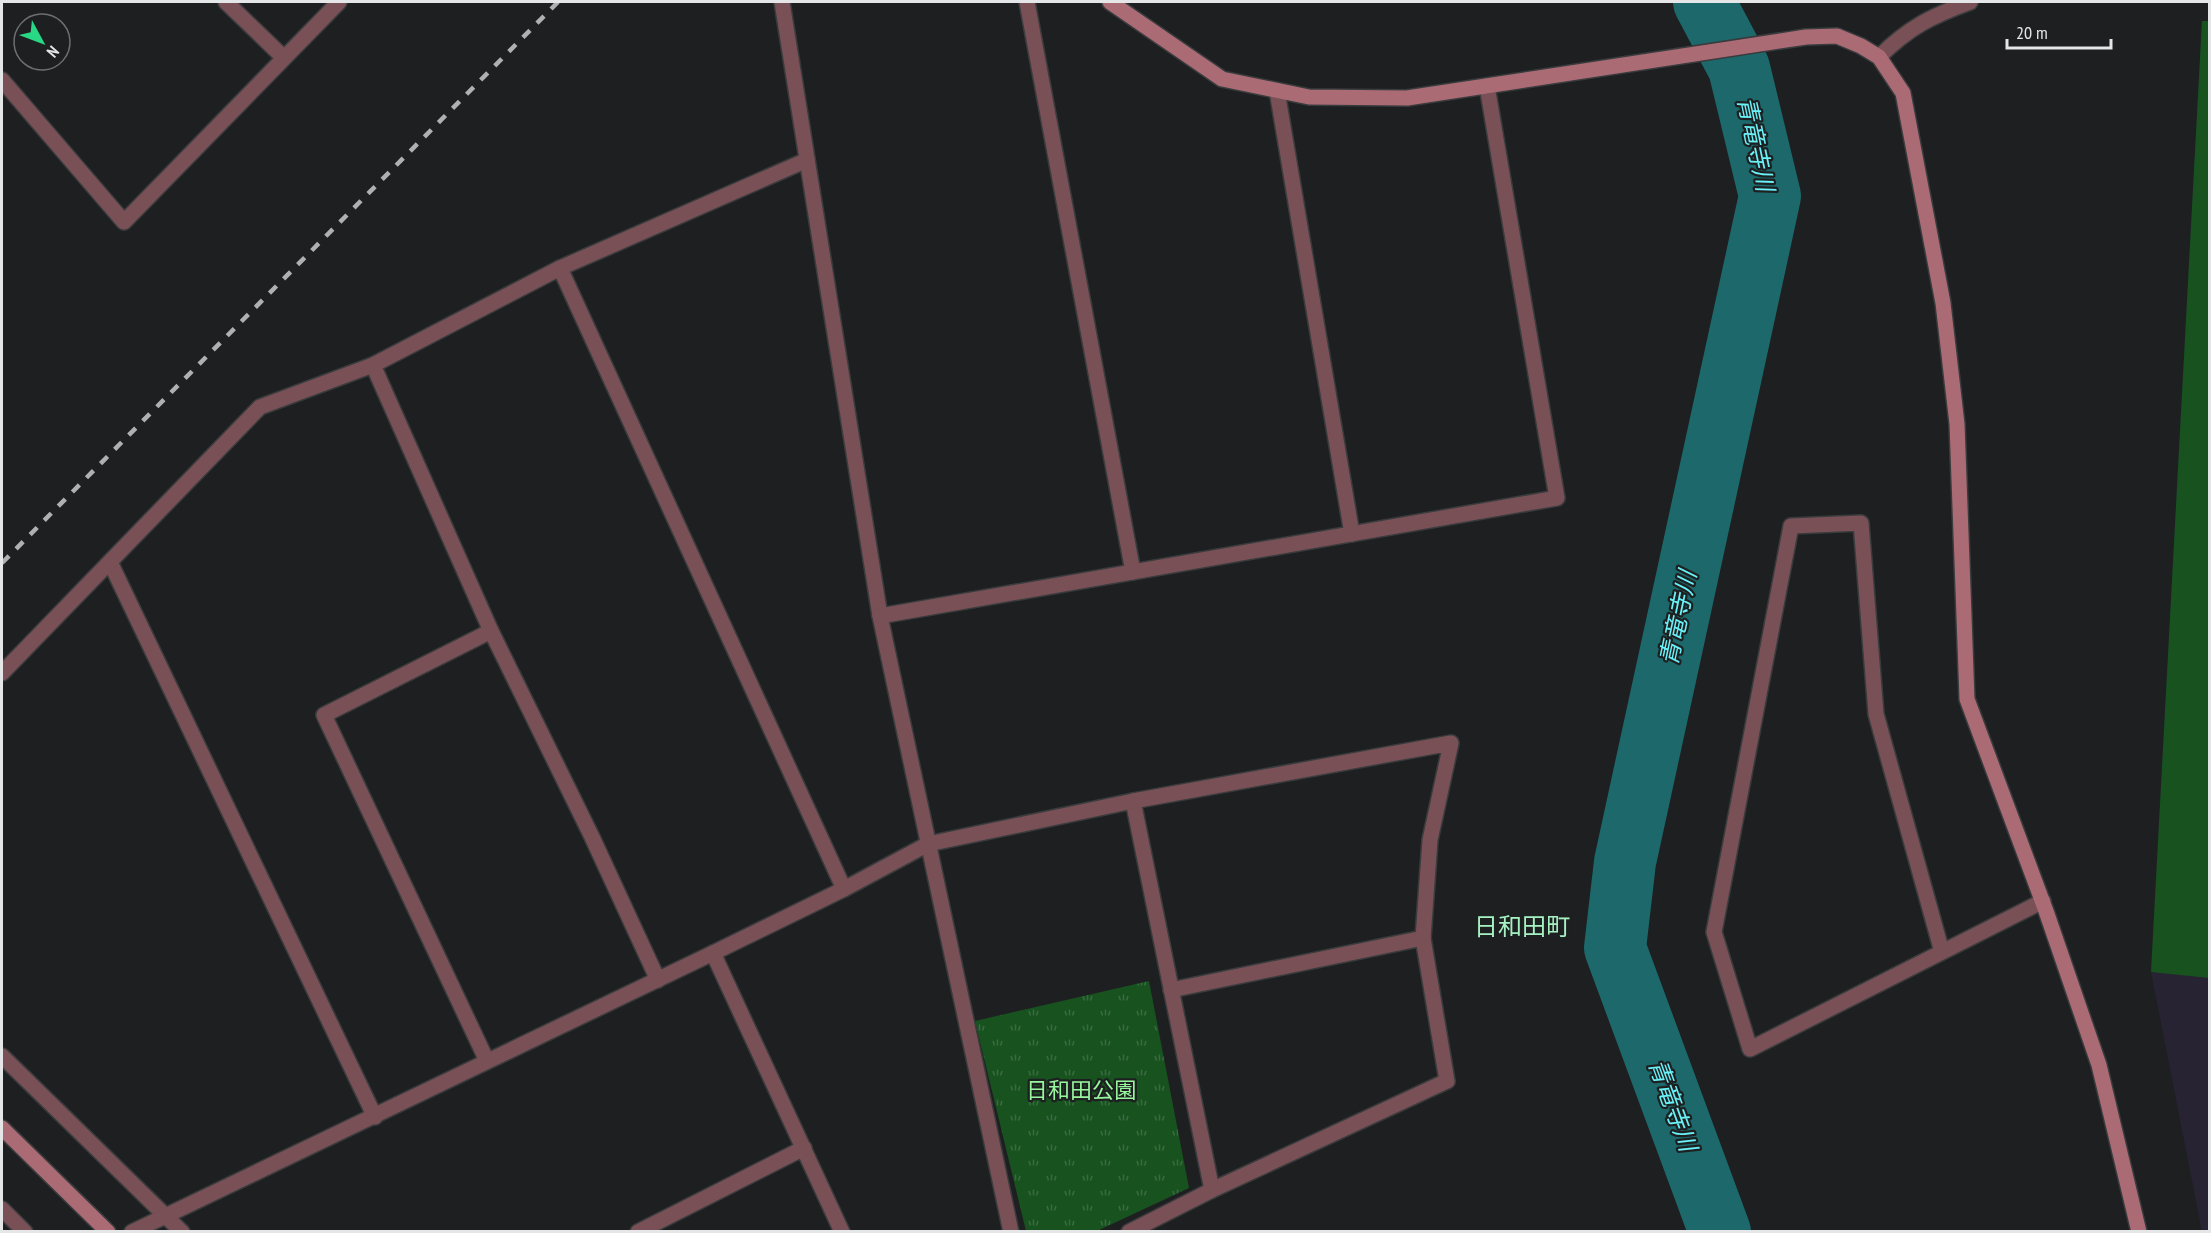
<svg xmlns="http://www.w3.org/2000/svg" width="2211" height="1233" font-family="'PT Sans Narrow','Noto Sans JP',sans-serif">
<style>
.education{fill:#272333}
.grass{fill:url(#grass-tufts)}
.garden{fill:#17521f}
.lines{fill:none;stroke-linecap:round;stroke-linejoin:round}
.river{stroke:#1c686b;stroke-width:62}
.street-casing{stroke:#393b3d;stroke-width:18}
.secondary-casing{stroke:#393b3d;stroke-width:18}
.street{stroke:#785056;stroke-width:15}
.secondary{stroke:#aa6b75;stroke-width:15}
.rail{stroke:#aeb0b1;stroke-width:4.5;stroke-dasharray:10 10;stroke-linecap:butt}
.labels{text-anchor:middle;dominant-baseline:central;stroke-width:4.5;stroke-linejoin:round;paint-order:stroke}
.park-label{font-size:22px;fill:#98f69e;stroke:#1d1f21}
.water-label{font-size:24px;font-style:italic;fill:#69f2f8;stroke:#1d1f21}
.neighbourhood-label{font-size:24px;fill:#a6f1c1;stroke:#1d1f21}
</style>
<defs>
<pattern id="grass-tufts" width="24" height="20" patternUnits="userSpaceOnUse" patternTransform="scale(1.5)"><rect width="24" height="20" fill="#17521f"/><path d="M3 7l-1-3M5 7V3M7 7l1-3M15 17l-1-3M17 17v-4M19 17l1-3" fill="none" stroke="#396b40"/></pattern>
</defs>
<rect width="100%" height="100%" fill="#1d1f21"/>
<polygon class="education" points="2202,21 2210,21 2210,1231 2202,1232 2151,972"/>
<polygon class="grass" points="1149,981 1189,1188 1097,1231 1026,1231 975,1021"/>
<polygon class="garden" points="2202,21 2210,21 2209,978 2151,972"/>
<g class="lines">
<polyline class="river" points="1704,2 1739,68 1770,196 1625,862 1615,948 1720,1232"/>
<defs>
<g id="street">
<polyline points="226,2 283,57"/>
<polyline points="782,2 880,616 1011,1232"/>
<polyline points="1027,2 1133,572"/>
<path d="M1879 57C1909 27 1932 16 1970 2"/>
<polyline points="2,80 124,222 339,2"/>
<polyline points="1277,91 1352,534"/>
<polyline points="560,268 844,889"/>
<polyline points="373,365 491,631 592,837 658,980"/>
<polyline points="110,562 375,1117"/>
<polyline points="880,616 1557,498 1487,86"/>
<polyline points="2,673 260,407 373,365 560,268 807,160"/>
<polyline points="1133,801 1212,1190"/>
<polyline points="1942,952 1876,714 1861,523 1791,526 1714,932 1750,1049 2043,901"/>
<polyline points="713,953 842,1232"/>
<polyline points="1171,990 1423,938"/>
<polyline points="2,1056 182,1232"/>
<polyline points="487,1061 324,715 491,631"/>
<polyline points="2,1209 25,1232"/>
<polyline points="132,1232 713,953 844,889 928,844 1133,801 1451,743 1430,840 1423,938 1447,1081 1212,1190 1129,1232"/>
<polyline points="638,1232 804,1148"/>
</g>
<g id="secondary">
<polyline points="1110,2 1222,79 1309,97 1407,98 1806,37 1837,36 1861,46 1879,57 1903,93 1943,303 1957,424 1967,699 2046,911 2099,1065 2139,1232"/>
<polyline points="2,1128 108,1232"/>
</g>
</defs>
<use href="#street" class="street-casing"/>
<use href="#secondary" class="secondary-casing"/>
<use href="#street" class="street"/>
<use href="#secondary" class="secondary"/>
<polyline class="rail" points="2,563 558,2"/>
</g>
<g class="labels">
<g class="park-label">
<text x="1081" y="1090">日和田公園</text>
</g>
<g class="water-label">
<text transform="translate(1756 144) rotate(78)">青竜寺川</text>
<text transform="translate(1678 618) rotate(-78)">青竜寺川</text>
<text transform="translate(1673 1105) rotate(70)">青竜寺川</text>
</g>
<g class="neighbourhood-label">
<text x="1522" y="926">日和田町</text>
</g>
</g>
<rect width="2211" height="1233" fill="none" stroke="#e5e6e7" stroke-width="6"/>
<g transform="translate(42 42) rotate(131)"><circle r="28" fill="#1d1f21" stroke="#6d6f70" stroke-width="1.5"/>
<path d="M0-4.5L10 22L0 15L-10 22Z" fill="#29d885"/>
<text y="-9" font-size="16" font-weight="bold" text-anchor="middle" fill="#e5e6e7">N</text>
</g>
<path d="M2007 39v9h104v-9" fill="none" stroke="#e5e6e7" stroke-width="3"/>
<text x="2016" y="39" font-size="18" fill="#e5e6e7" stroke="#1d1f21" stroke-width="4.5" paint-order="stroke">20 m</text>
</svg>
